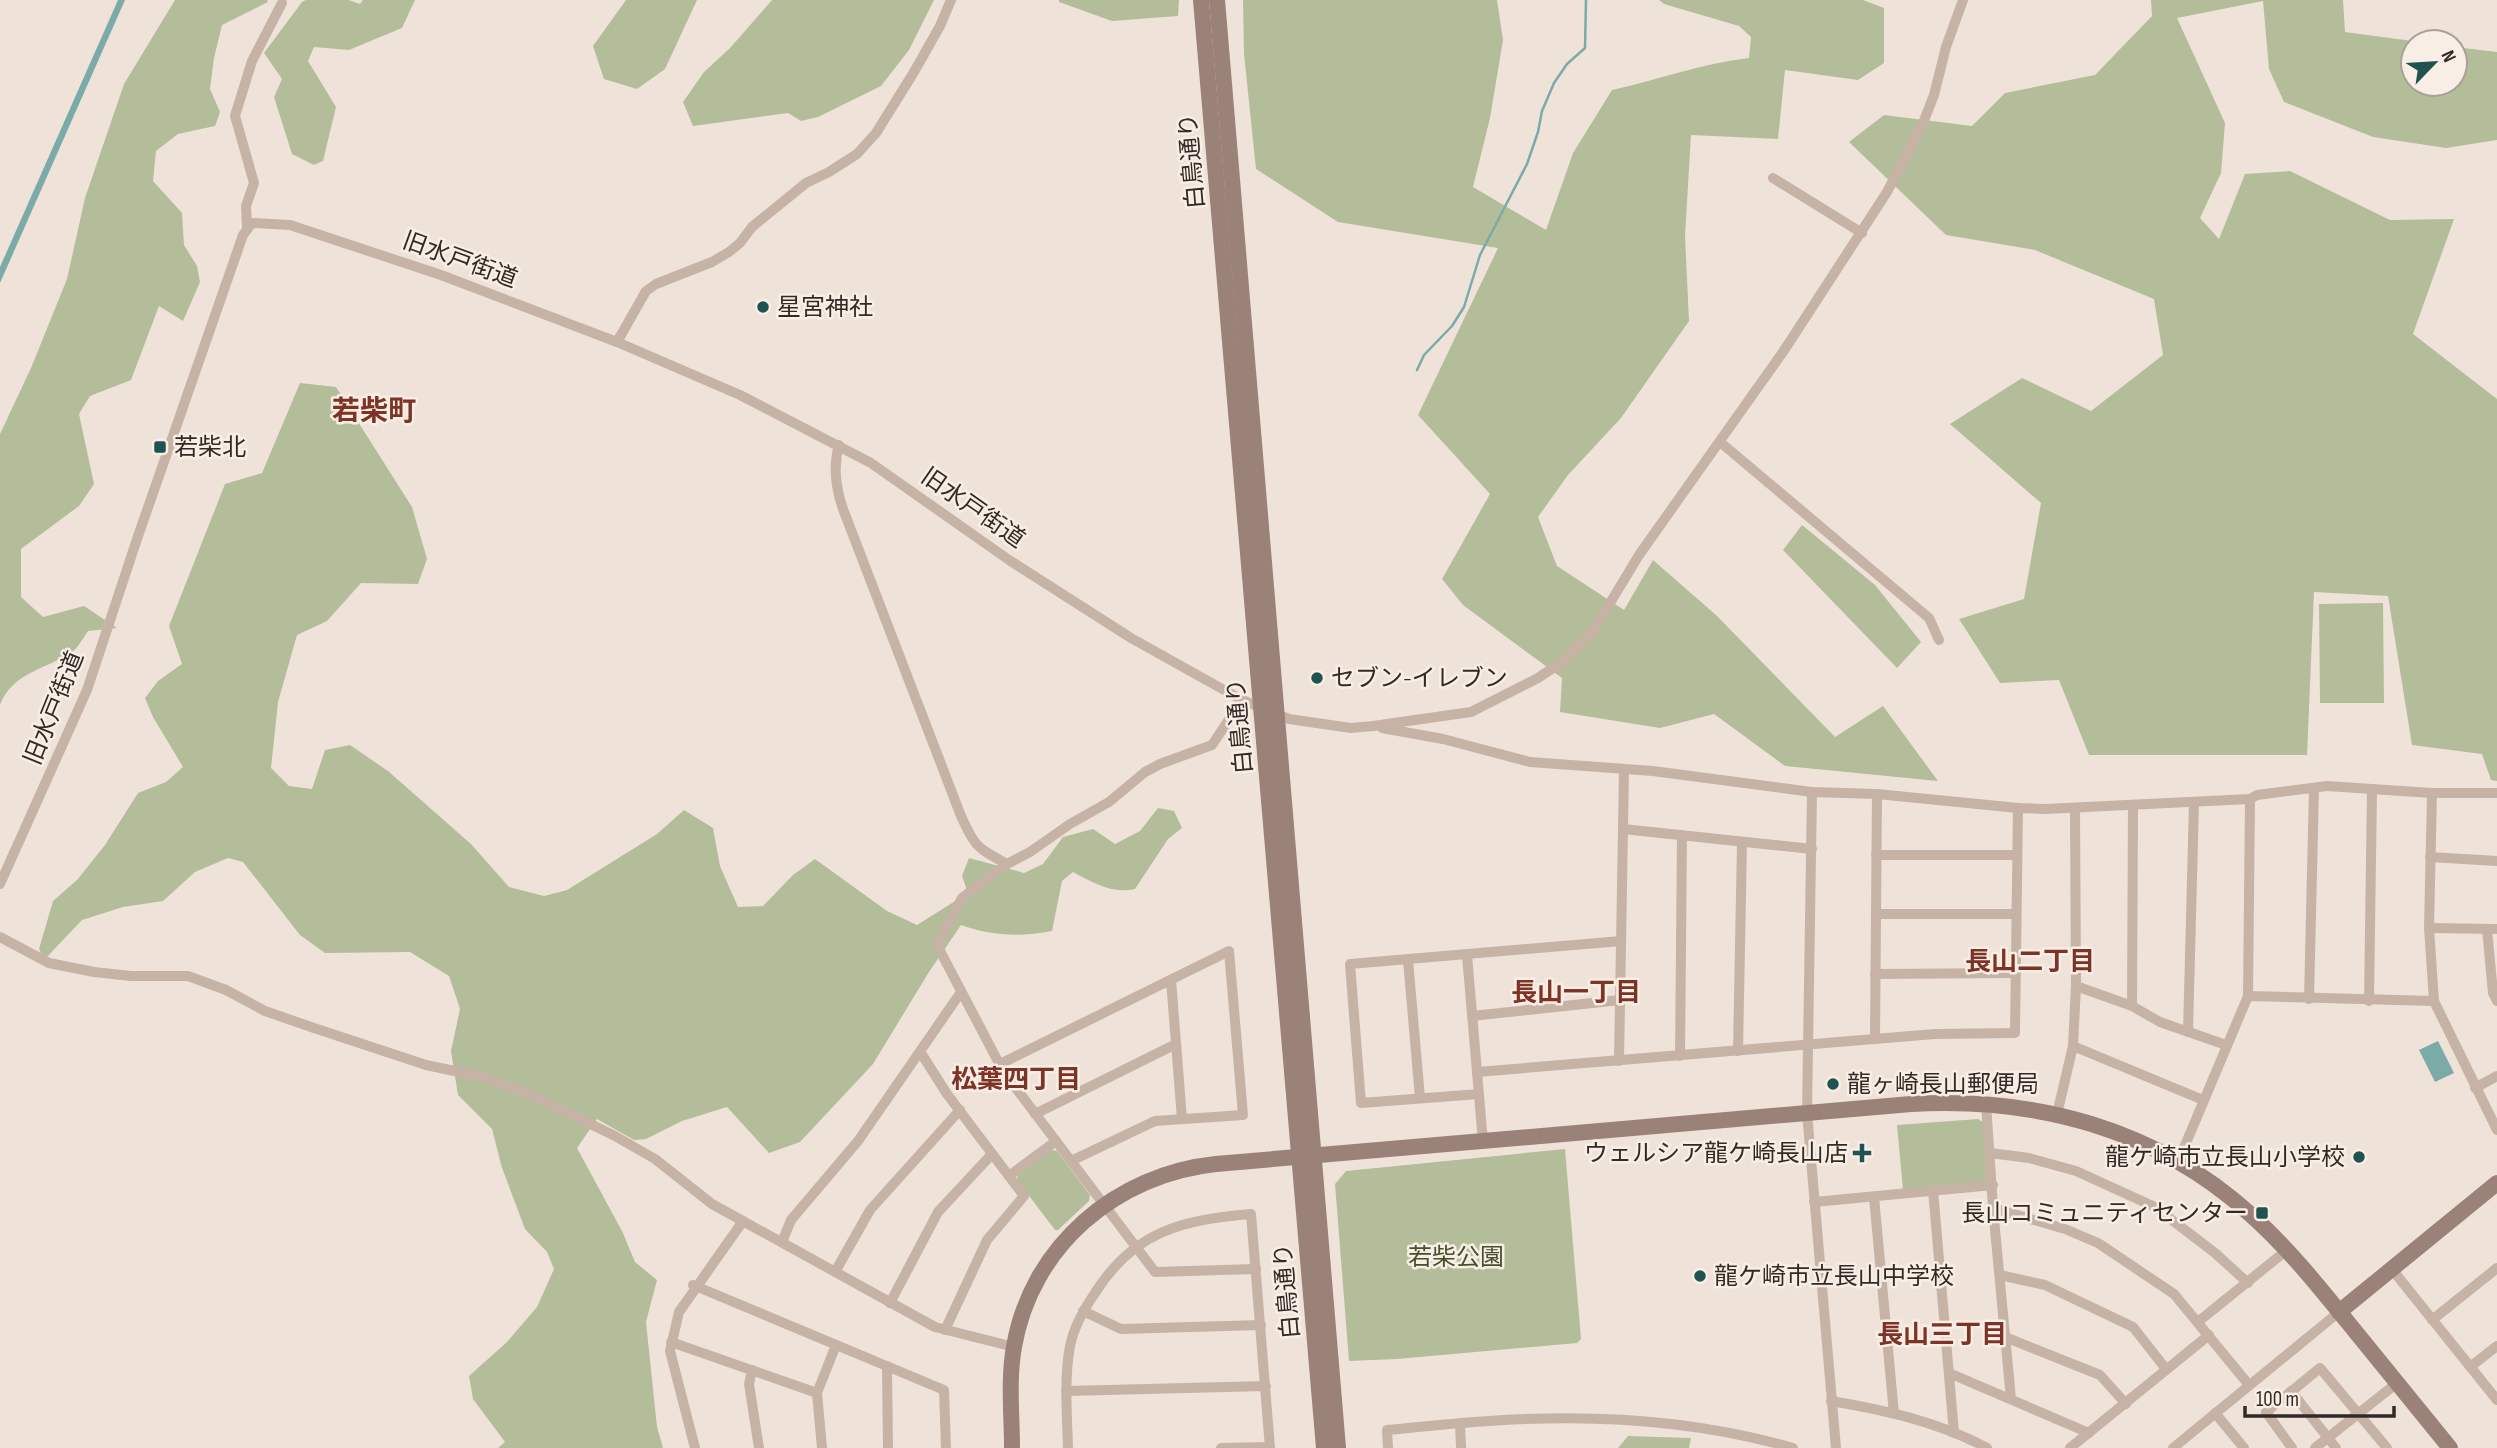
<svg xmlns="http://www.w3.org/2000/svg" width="2497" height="1448" font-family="'Sofia Sans Condensed','Noto Sans JP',sans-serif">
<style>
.green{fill:#b4bd9a}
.water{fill:#7aaba9}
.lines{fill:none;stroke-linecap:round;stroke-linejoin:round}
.stream{stroke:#7aaba9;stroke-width:2.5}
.street{stroke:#c6b3a6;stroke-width:10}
.secondary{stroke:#9a8278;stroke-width:16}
.poi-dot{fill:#1f5251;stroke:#f8eee5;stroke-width:2.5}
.labels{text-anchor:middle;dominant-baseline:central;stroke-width:5;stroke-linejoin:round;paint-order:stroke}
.street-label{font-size:24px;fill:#332a26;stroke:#f8eee5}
.poi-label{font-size:24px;fill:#332a26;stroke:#f8eee5;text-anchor:start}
.park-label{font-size:24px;fill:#45502c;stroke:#f8eee5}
.neighbourhood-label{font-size:26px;font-weight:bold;fill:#7d3325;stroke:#f8eee5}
.quarter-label{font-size:28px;font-weight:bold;fill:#7d3325;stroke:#f8eee5}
</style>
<rect width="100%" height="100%" fill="#efe3d9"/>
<g class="green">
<path d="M175 0H267L268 2 222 25 214 58 210 89 220 112 215 126 178 134 156 151 153 181 182 213 184 245 197 266 200 282 183 321 159 306 131 380 90 396 79 414 94 484 79 506 21 549V597L43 617 84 606 117 628 88 631C83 638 78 648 71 653 45 669 12 673 0 705V434L31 368 67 279 85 198 124 84Z"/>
<polygon points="306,0 349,0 360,4 363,0 415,0 402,28 349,50 314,47 308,61 336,107 323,161 314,165 292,154 274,97 282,79 264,53 302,2"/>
<polygon points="626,0 697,0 665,69 637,89 604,79 593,46"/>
<polygon points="772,0 934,0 909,50 881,86 818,117 801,121 788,113 693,126 683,102 704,72 730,48"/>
<polygon points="1059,0 1179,0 1178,16 1112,21 1059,2"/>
<path d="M1243 0H1497L1503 40 1490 118 1473 187 1546 230 1573 153 1612 90C1658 80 1702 63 1749 58L1751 37 1739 26 1664 4 1659 0H1863L1884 8V63L1858 80 1785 70 1778 139 1691 135 1685 236 1689 321 1621 418 1568 475 1538 517 1557 566 1624 610 1653 560 1716 615 1835 737 1883 706 1938 781 1785 766 1714 714 1660 728 1560 712 1562 678 1463 605 1442 579 1490 494 1418 415 1498 248 1338 222 1256 169 1244 54Z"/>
<polygon points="2151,0 2343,0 2345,32 2420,42 2413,42 2413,84 2455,84 2455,47 2497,52 2497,140 2446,148 2373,137 2284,102 2269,69 2263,1 2177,18 2225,123 2221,173 2200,218 2219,239 2245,174 2290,171 2390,220 2454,219 2413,334 2497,399 2497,781 2491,780 2482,754 2412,745 2388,596 2314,592 2307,755 2089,755 2059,680 2000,683 1959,619 2024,599 2041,503 1950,424 2022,378 2091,411 2163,355 2154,299 2035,250 1946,235 1849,142 1884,115 1972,126 2005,93 2095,75 2152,16"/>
<path d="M300 383 336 387 412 507 427 559 418 584 361 583 327 621 297 635 278 702 271 768 289 786 312 789 325 750 350 745 388 771 471 844 509 887 544 896 567 890 657 834 684 810 713 828 720 866 738 907 763 906 793 875 815 859 887 911 917 925 968 893 962 876 969 858 1024 873 1043 864 1063 837 1093 829 1115 844 1140 831 1158 808 1174 811 1182 828 1168 839 1135 889C1111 894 1094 883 1073 872L1062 881 1052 931C1022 937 990 936 961 925L929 972 873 1064 800 1142 769 1153 727 1107 682 1121 646 1139 634 1140 597 1119 577 1148 622 1231 635 1262 657 1280 646 1322 657 1427 663 1448H498L505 1442 473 1399 469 1376 507 1342 537 1307 554 1269 547 1252 525 1229 502 1168 492 1129 458 1095 451 1051 460 1009 449 976 410 952 325 953 300 935 243 862 228 858 195 872 163 901 123 907 82 920 44 960 39 949 53 901 77 880 105 845 138 793 166 782 183 767 153 717 145 698 158 681 182 664 169 626 225 484 262 473Z"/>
<polygon points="1802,525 1875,585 1921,642 1897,668 1783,550"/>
<polygon points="2383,603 2384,703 2320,703 2319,604"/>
<polygon points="1978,1119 1984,1123 1990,1183 1903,1190 1897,1125"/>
<polygon points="1565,1149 1581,1339 1577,1343 1397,1359 1349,1361 1335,1184 1346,1171"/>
<polygon points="1051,1150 1057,1151 1090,1195 1089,1201 1058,1230 1055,1230 1017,1180 1018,1174"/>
<polygon points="1628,1436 1691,1438 1689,1448 1618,1448"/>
</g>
<g class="water">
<polygon points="118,0 125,0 0,283 0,267"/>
<polygon points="2438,1041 2454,1073 2435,1082 2419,1050"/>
</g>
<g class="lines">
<polyline class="stream" points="1417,370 1424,355 1452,326 1464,307 1480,255 1527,164 1538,132 1542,111 1554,83 1567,64 1585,48 1586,0"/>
<g class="street">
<polyline points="1773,178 1862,233"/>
<polyline points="247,227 246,206 254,183 235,116 252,61 282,3"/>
<polyline points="617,342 646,291 656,284 712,262 729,252 740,243 752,227 806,183 829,172 857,154 876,133 914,72 940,26 951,0"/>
<polyline points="1720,442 1929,618 1939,640"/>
<path d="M839 445C833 466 836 489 843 509L961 816C975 847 977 848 1007 864L1030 852 1070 824 1109 802 1145 772 1160 764 1212 745 1242 700"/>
<polyline points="1382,728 1443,739 1530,762 1653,771 1812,792 1877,794 2018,808 2045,809 2250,799 2257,795 2327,786 2432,793 2497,793"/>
<polyline points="1812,792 1807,1113 1836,1448"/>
<polyline points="2432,793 2429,928 2434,1001 2497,1130"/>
<polyline points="1623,829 1812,849"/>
<polyline points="1876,855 2017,855"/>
<polyline points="2430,857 2497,861"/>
<polyline points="1007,864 962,898 937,945 1003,1071 1155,1272 1256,1269"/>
<polyline points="0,884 87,690 137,539 243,235 252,223 290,225 441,275 617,342 740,395 871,463 1009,560 1131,638 1242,700 1289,719 1351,728 1373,726 1471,712 1538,678 1562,662 1592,633 1639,555 1785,349 1887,192 1923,123 1934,95 1946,47 1963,0"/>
<polyline points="1876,914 2016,914"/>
<polyline points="2429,928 2497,929"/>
<polyline points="2487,929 2493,993 2497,1001"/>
<polyline points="0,937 49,963 94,972 131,976 188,976 226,990 265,1011 314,1028 426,1065 483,1077 527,1093 615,1136 655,1159 712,1204 935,1327 1014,1347"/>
<polyline points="1467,955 1483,1142"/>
<polyline points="1408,960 1420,1098"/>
<polyline points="1875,974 2015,973"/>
<polyline points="1171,980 1182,1119"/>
<polyline points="2076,986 2132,1006 2160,1022 2226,1045"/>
<polyline points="2248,996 2250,799"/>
<polyline points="2309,999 2314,788"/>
<polyline points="2369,1001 2372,789"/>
<polyline points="2132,1006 2133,805"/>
<polyline points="1472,1016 1620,1000"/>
<polyline points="2188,1032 2194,802"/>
<polyline points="1875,1039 1877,794"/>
<polyline points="2073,1046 2203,1100"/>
<polyline points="1738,1051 1742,842"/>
<polyline points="921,1053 947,1094 1024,1196 987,1240 945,1330"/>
<polyline points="1680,1056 1682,835"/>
<polyline points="1619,1061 1624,770"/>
<polyline points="1000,1064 1229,951 1243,1115 1155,1121 1071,1161"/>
<polyline points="1477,1072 1935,1034 2015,1033 2018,808"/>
<polyline points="2475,1088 2497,1076"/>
<polyline points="1479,1094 1361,1103 1350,964 1621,941"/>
<polyline points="1986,1103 1993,1208 2011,1399"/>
<polyline points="1035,1114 1176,1044"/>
<polyline points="2057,1114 2073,1046 2076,986 2075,808"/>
<polyline points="1990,1153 2029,1158 2076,1171 2155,1207 2215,1253 2248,1283"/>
<polyline points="2178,1162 2248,996 2434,1001"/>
<polyline points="1009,1176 1056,1141"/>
<polyline points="1933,1190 1954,1433"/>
<polyline points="1874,1197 1894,1414"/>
<polyline points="1814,1202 1993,1185"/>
<polyline points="1993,1208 2065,1229 2098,1243 2174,1294 2249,1385"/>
<polyline points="782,1242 791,1220 858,1141 961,992"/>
<polyline points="2391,1268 2497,1400"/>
<polyline points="835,1272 870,1210 960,1110"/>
<polyline points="2000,1275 2045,1285 2133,1327 2166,1369"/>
<polyline points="693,1285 944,1390 946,1448"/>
<polyline points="890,1303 938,1212 992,1154"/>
<polyline points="1083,1311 1121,1329 1261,1325"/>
<polyline points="2432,1320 2497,1268"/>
<polyline points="2199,1321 2287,1250"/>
<polyline points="2005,1337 2100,1375 2126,1404"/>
<polyline points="671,1342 817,1393"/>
<polyline points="887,1366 888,1448"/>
<polyline points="2470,1367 2497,1346"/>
<polyline points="752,1370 749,1384 759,1448"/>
<polyline points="1949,1373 2089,1433"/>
<polyline points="1066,1391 1266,1386"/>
<polyline points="2291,1391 2336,1448"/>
<path d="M1831 1401C1885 1410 1939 1422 1987 1448"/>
<polyline points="2215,1413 2244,1448"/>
<polyline points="1460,1424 1461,1448"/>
<polyline points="695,1448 670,1351 679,1312 743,1221"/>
<polyline points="822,1448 817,1393 836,1345"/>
<path d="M1068 1448C1067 1414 1064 1379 1070 1346 1074 1326 1084 1309 1095 1293 1134 1231 1182 1220 1251 1214L1270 1448"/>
<polyline points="1221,1448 1270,1447"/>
<path d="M1388 1448 1387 1430C1421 1427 1455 1423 1489 1421 1589 1414 1696 1420 1793 1448"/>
<polyline points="2070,1448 2209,1335"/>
<polyline points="2173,1448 2339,1312"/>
<polyline points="2292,1448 2266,1412 2320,1368 2387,1448"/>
<polyline points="2315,1448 2397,1383"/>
</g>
<g class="secondary">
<polyline points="1201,0 1324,1448"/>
<polyline points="1217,0 1338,1448"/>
<polyline points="2339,1312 2497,1183"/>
<path d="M1012 1448C1012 1415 1008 1380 1014 1347 1031 1246 1117 1174 1216 1164L1911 1104C2036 1097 2155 1128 2250 1214 2286 1246 2316 1283 2346 1320 2381 1363 2415 1405 2450 1448"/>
</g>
</g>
<g class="poi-dot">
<circle cx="763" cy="307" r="7"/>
<rect x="153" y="440" width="14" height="14" rx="3.5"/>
<circle cx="1317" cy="678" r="7"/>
<circle cx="1833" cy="1084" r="7"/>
<path d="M1858.5 1142.5h7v7h7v7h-7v7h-7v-7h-7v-7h7z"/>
<circle cx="2359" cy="1157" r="7"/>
<rect x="2255" y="1206" width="14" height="14" rx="3.5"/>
<circle cx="1700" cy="1276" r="7"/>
</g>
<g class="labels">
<g class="street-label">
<text transform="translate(1192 161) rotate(-95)">白鳥通り</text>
<text transform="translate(460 260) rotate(20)">旧水戸街道</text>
<text transform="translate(973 508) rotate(35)">旧水戸街道</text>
<text transform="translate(54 708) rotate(-68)">旧水戸街道</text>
<text transform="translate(1240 726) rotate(-95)">白鳥通り</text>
<text transform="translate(1287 1291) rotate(-95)">白鳥通り</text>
</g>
<g class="poi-label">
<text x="777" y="307">星宮神社</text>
<text x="174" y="447">若柴北</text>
<text x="1331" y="678">セブン-イレブン</text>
<text x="1847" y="1084">龍ヶ崎長山郵便局</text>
<text x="1848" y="1153" text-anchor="end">ウェルシア龍ケ崎長山店</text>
<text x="2345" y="1157" text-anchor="end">龍ケ崎市立長山小学校</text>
<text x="2248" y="1213" text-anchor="end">長山コミュニティセンター</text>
<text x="1714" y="1276">龍ケ崎市立長山中学校</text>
</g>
<g class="park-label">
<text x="1456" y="1257">若柴公園</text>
</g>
<g class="neighbourhood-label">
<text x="2030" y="962">長山二丁目</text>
<text x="1576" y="993">長山一丁目</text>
<text x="1016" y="1080">松葉四丁目</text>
<text x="1942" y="1335">長山三丁目</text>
</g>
<g class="quarter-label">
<text x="374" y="411">若柴町</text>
</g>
</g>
<g transform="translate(2434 63) rotate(65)"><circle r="33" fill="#f8eee5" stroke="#a9a099" stroke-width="2"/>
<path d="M0-5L12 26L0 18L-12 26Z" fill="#1f5251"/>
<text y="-10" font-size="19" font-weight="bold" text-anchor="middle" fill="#332a26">N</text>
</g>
<path d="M2245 1406v10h149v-10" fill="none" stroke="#332a26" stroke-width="3.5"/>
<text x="2256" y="1406" font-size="21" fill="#332a26" stroke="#f8eee5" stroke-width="5" paint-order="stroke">100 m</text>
</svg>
